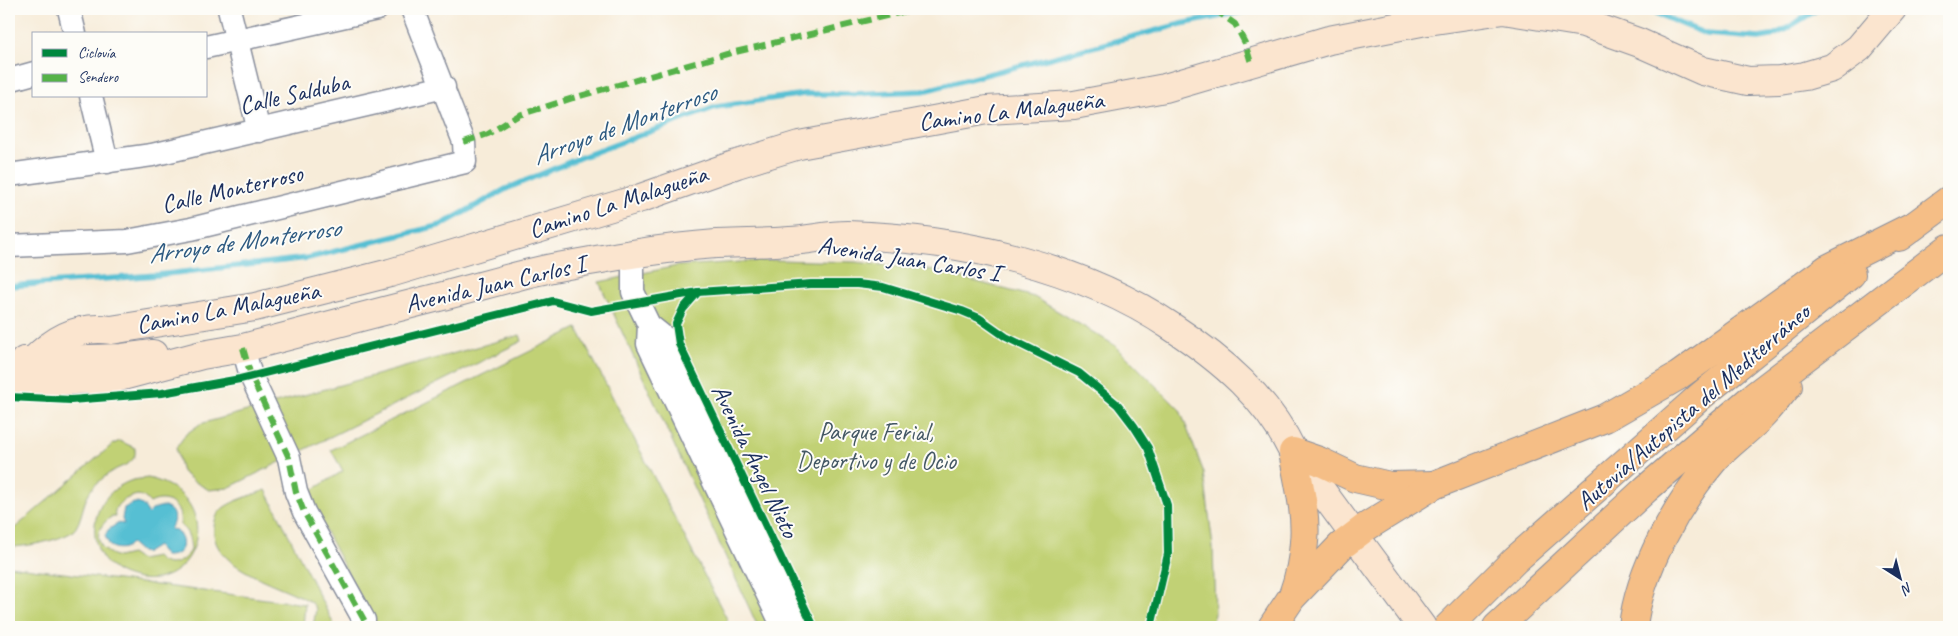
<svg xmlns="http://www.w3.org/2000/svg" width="1958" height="636" font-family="Caveat,sans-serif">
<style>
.green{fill:#c1d174;stroke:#6e8069;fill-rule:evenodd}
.water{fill:#56bfd3;stroke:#387798}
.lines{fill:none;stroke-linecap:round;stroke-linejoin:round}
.stream{stroke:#56bfd3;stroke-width:5.5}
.street-casing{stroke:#898e9c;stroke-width:25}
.secondary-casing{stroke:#898e9c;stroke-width:30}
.highway-casing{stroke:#898e9c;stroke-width:30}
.street{stroke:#fff;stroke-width:22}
.secondary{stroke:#fbe5cf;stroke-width:28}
.highway{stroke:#f5be86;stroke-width:28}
.quiet{stroke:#55b248;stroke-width:6;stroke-dasharray:12 6;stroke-linecap:butt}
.cycleway-casing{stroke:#fdfcf7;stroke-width:11}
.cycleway{stroke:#00873e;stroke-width:8}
.labels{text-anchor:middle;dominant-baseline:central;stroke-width:4;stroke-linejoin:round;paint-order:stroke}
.street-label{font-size:25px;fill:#1b2f5e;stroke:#fdfcf7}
.park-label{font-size:25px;fill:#445864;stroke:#fdfcf7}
.water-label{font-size:26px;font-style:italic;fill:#2d5a81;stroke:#fdfcf7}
</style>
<rect width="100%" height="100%" fill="#fdfcf7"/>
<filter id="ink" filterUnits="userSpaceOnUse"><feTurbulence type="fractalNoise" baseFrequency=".02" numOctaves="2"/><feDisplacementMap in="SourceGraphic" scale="10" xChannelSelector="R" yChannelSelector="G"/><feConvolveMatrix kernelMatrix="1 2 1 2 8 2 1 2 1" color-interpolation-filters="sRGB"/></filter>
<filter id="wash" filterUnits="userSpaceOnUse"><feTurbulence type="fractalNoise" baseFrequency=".0096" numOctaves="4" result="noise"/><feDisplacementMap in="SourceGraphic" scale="20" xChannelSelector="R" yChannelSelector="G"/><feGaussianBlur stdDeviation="1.12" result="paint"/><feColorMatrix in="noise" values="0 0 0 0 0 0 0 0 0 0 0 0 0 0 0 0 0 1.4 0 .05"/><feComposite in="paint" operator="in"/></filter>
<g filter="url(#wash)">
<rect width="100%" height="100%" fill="#f7ecd9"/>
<g class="green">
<polygon points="773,260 856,262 936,271 1034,297 1116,346 1180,410 1204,473 1213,547 1215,614 1211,627 758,627 599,282 677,266"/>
<polygon points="577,328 728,621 716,627 376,627 306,494 343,471 331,450"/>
<polygon points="520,335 522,341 228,488 209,490 195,482 182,472 176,448 186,434 200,424"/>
<path d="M120 441 135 448C135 452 136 455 133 459 129 465 119 467 113 471 107 474 101 480 95 485 81 498 84 522 72 532 58 541 25 547 9 547V533L113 444Z"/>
<path d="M148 478C231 497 197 600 128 576 115 572 103 563 98 549 88 521 101 492 130 481 135 479 142 479 148 478ZM138 495 144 497 150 503C167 494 183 506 180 525 189 532 190 539 191 550 183 563 168 570 156 557L140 560 131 554 118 557C96 550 91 531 111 517H115C112 504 127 497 138 495Z"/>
<path d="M266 490 335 627H313L316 609 312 603C286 585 210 570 214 528 214 522 216 515 221 510 228 502 255 494 266 490Z"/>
<polygon points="9,566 305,604 303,627 9,627"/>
</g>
<path class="water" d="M134 503C142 503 145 506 148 514 162 498 182 511 170 529L176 530C188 543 183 557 165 556L157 546 146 553 141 552 131 543C125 550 118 550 110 546L105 536 108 530 118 523 124 524 122 519 124 508Z"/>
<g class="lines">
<g class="stream">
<polyline points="1639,9 1653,12 1706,34 1759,38 1771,36 1786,29 1818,9"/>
<polyline points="9,286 157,275 308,258 441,225 506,189 579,158 716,107 804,94 852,94 923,91 1181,24 1257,9"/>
</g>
</g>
</g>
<g filter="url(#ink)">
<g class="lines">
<defs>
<g id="street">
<polyline points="69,9 75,34"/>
<polyline points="229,9 259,131"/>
<polyline points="206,47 377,9"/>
<polyline points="9,80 34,73"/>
<polyline points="91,96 107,162"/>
<polyline points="9,175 152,155 444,87"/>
<polyline points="9,246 127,241 191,229 465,162 464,142 412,9"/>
<polyline points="633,255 633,292 649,325 664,337 805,627"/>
<polyline points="649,325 648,344 783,627"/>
<polyline points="243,348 251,376 289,458 296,492 304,512 364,620"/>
</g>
<g id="secondary">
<polyline points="24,361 122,358 153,354"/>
<path d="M33 361C54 339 79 325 111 330L255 307 390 273 641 198 737 164 799 145 987 110 1074 105 1165 88 1329 40 1421 22 1503 10 1584 23 1640 43 1703 71 1748 81 1779 80 1805 76 1832 68 1859 48 1892 9"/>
<path d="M9 379 52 381 115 378 202 355 243 348C311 330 379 312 447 295 482 286 517 275 552 268 606 258 661 248 716 244 741 243 765 243 790 241 809 240 828 235 847 235 957 238 1080 265 1172 327 1222 360 1267 398 1293 452L1422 627"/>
</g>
<g id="highway">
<polyline points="1899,237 1949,200"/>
<path d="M1293 595C1299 578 1303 560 1304 542 1307 514 1298 480 1293 452L1319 461 1355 478 1390 486 1434 485"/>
<polyline points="1272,627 1292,597 1341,546 1366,527 1434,485 1605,418 1678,376 1827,269 1913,226"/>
<polyline points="1448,627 1515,560 1703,394 1851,274"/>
<polyline points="1497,627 1646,489 1752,398 1949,248"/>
<path d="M1633 627C1639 571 1677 504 1713 461 1727 445 1746 432 1761 417 1771 407 1779 396 1788 386"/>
</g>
</defs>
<use href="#street" class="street-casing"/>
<use href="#secondary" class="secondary-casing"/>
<use href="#highway" class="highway-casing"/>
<use href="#street" class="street"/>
<use href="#secondary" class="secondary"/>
<use href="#highway" class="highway"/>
<g class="quiet">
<polyline points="1214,9 1235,24 1245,43 1251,63"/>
<polyline points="464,142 488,134 519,115 573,98 727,54 915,9"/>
<polyline points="243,348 251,376 289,458 296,492 304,512 368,627"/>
</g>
<defs>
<g id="cycleway">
<polyline points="9,397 71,400 162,393 240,379 553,301 591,311 698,292"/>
<polyline points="814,627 679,344 676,324 683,309 698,292 811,284 857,284 883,287 962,311 979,318 1006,337 1079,373 1118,405 1134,426 1148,448 1167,505 1168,554 1151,627"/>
</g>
</defs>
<use href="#cycleway" class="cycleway-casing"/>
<use href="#cycleway" class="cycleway"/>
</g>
</g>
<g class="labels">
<g class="street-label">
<text transform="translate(294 94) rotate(-13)">Calle Salduba</text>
<text transform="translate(1011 111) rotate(-7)">Camino La Malagueña</text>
<text transform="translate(232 189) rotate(-13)">Calle Monterroso</text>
<text transform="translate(618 202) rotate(-18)">Camino La Malagueña</text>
<text transform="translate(909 259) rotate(9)">Avenida Juan Carlos I</text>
<text transform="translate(495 284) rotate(-13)">Avenida Juan Carlos I</text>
<text transform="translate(228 308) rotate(-11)">Camino La Malagueña</text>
<text transform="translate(1693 407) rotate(-41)">Autovía/Autopista del Mediterráneo</text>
<text transform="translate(755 461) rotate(64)">Avenida Ángel Nieto</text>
</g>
<g class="park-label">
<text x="876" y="432">Parque Ferial,<tspan x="876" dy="29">Deportivo y de Ocio</tspan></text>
</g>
<g class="water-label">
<text transform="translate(624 124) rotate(-20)">Arroyo de Monterroso</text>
<text transform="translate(244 241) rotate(-8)">Arroyo de Monterroso</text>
</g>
</g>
<rect width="1958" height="636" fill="none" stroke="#fdfcf7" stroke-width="30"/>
<rect x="32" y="32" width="175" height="65" fill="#fdfcf7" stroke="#a3aaba"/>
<rect x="42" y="49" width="25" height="8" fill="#00873e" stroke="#a3aaba"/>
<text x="78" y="58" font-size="15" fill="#1b2f5e">Ciclovía</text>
<rect x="42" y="74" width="25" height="8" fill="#55b248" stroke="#a3aaba"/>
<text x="78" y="82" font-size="15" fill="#1b2f5e">Sendero</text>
<g transform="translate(1900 578) rotate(144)" stroke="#fdfcf7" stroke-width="4" paint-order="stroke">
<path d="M0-4L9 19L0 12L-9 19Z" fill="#1b2f5e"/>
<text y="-8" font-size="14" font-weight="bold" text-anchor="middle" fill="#1b2f5e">N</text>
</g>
</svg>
